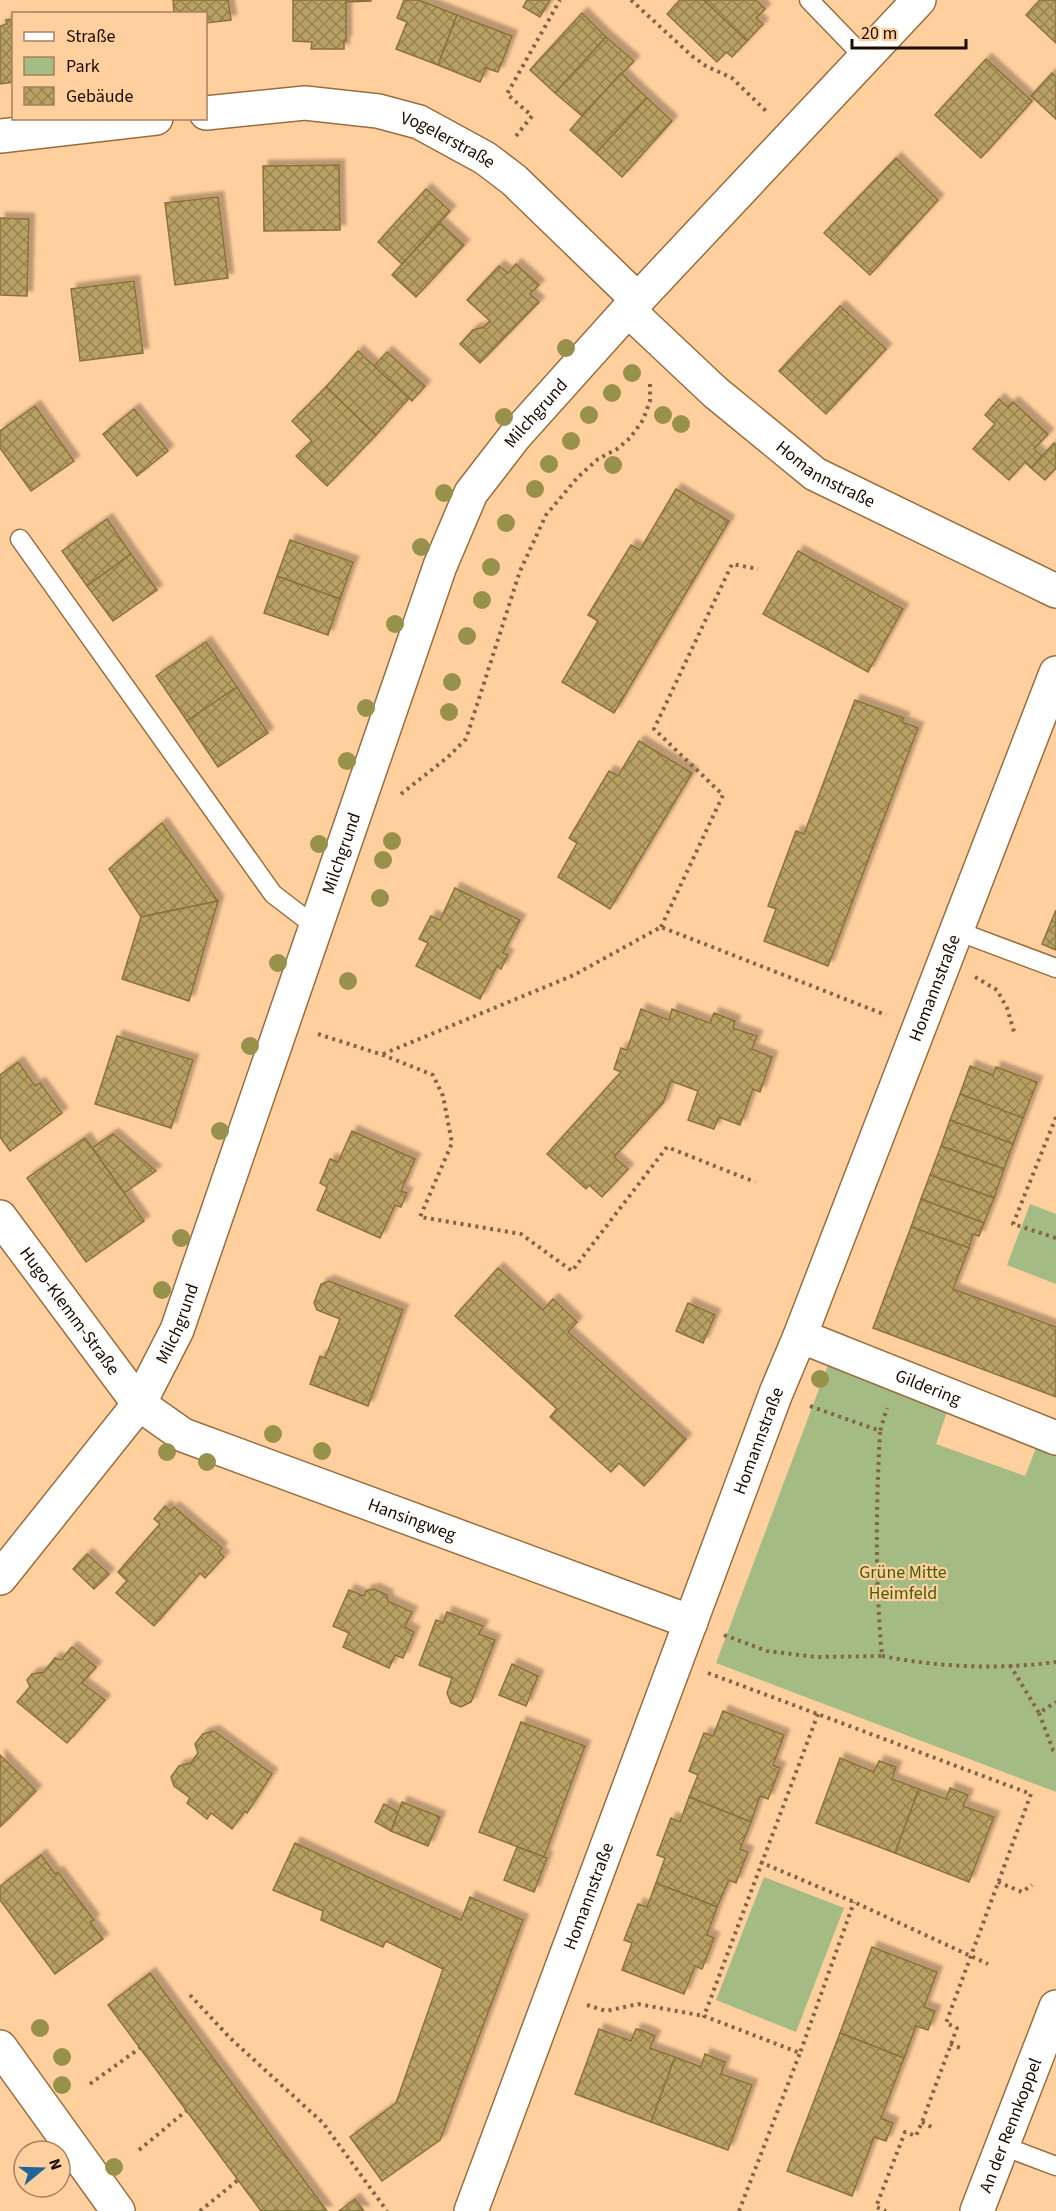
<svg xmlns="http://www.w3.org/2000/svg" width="1056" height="2211" font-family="'Source Sans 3',sans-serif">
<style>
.green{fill:#a4bc84}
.building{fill:url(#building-cross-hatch);stroke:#8b7338;stroke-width:1.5;filter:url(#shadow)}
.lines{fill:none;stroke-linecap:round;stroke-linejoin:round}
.service-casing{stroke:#996e3f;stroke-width:21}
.minor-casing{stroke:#996e3f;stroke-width:36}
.tertiary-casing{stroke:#996e3f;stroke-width:36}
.path{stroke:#836447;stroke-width:4;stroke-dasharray:3 4.5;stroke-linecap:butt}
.service{stroke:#fff;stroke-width:18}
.minor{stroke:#fff;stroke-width:33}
.tertiary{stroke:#fff;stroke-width:33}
.tree{fill:#98914c}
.labels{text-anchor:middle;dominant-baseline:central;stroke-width:4.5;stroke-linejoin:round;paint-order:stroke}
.street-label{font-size:18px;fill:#1c0c00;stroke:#ffcf9e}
.park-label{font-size:18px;fill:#435e09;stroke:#ffcf9e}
</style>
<defs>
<pattern id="building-cross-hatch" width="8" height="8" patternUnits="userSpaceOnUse" patternTransform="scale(1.5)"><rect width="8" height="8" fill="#b9a064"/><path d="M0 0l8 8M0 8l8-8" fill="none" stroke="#968150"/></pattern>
<filter id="shadow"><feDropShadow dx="5.5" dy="-5.5" stdDeviation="1.5" flood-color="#0004"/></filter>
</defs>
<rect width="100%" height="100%" fill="#ffcf9e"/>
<g class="green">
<polygon points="1030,1204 1056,1214 1056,1284 1007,1265"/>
<polygon points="828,1365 948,1409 936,1444 1025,1476 1038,1443 1056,1449 1056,1792 716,1663"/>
<polygon points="764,1877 844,1908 796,2032 716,2000"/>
</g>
<g class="building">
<polygon points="173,0 228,0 231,20 206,23 206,14 174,14"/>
<polygon points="293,0 371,0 371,1 346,2 346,41 344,41 344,49 311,49 312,42 293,41"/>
<polygon points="404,0 419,0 457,15 438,65 396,49 407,22 397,18"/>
<polygon points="527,0 550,0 540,17 523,7"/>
<polygon points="680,0 704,0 747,41 732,57 726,52 717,62 667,14"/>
<polygon points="704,0 756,0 765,9 756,18 763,24 747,41"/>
<polygon points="1040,0 1056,0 1056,43 1026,15"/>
<polygon points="582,13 606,37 555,93 530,70"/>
<polygon points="457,15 512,36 498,72 486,68 480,82 438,65"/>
<polygon points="14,19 14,82 0,84 0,26 7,24 6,20"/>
<polygon points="606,37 634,61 582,116 555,93"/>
<polygon points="986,59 1032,101 981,158 935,115"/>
<polygon points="621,73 647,98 596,153 570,130"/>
<polygon points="1052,73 1056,77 1056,119 1031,96"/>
<polygon points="647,98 672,121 622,177 596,153"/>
<polygon points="896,158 938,200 870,275 824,233"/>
<polygon points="339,165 340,230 264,231 263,166"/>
<polygon points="426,189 450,211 402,264 378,242"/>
<polygon points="218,197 228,278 175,285 165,203"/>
<polygon points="0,218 29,219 27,296 0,295"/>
<polygon points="440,223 464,245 416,297 392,275"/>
<polygon points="516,264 539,285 530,294 539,302 480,363 460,344 473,330 484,327 490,321 467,300 499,266 508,273"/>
<polygon points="134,281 143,353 80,361 71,289"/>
<polygon points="840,306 886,349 826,414 779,371"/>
<polygon points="358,351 409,398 376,435 326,387"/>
<polygon points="387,352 425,386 412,401 374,366"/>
<polygon points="326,387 376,435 327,486 296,456 312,441 292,421"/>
<polygon points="999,399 1008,407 1013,402 1048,434 1034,449 1042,456 1031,468 1025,462 1009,480 973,449 995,424 985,415"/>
<polygon points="35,406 74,461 31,491 0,448 0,431"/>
<polygon points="134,409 168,451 137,476 103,434"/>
<polygon points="1054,443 1056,445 1056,468 1045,480 1031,468"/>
<polygon points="676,489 729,521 614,713 562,682 598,621 588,615 631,545 640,550"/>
<polygon points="107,519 131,554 87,586 62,551"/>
<polygon points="290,540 353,562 340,599 277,576"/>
<polygon points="798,551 903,609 868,672 763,614"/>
<polygon points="131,554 157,590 113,621 87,586"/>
<polygon points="277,576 340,599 328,635 264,613"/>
<polygon points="206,642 237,687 187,721 156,676"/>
<polygon points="237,687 268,733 218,767 187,721"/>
<polygon points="855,700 904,718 902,722 918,728 828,966 764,941 776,909 768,906 796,831 804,834"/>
<polygon points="639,741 692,773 610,909 558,877 577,843 569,838 609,771 618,776"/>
<polygon points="162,823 218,901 141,917 109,869"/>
<polygon points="455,888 520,920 503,953 508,955 501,969 497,966 480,999 416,966 428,943 419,939 431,916 440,920"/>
<polygon points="218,901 189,1001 122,979 141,917"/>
<polygon points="1056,910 1056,950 1042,944"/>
<polygon points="641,1009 669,1020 672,1009 710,1023 714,1013 735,1021 733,1028 757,1036 752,1049 772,1057 760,1092 753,1089 740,1125 719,1117 714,1129 688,1120 698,1091 671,1081 663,1103 614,1157 628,1169 602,1197 589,1185 586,1189 547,1154 621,1072 614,1069 621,1048 627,1050"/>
<polygon points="117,1036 193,1060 171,1128 95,1104"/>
<polygon points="18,1062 35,1086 40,1083 62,1113 10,1151 0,1137 0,1075"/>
<polygon points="970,1066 993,1075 996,1067 1037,1082 1023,1118 960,1094"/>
<polygon points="960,1094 1023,1118 1013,1144 950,1120"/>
<polygon points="950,1120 1013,1144 1004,1169 941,1146"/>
<polygon points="352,1131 415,1159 401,1191 407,1193 401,1207 395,1205 380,1238 317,1210 327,1187 320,1183 330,1159 338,1162"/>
<polygon points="113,1134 156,1171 124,1193 92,1148"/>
<polygon points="85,1138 144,1221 86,1262 27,1178"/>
<polygon points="941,1146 1004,1169 994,1198 930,1175"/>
<polygon points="930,1175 994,1198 984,1223 921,1199"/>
<polygon points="921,1199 984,1223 979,1236 973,1234 969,1248 911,1227"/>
<polygon points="911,1227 969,1248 953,1289 1056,1327 1056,1397 873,1328"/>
<polygon points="498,1268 543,1310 553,1299 577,1322 568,1332 686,1439 644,1486 619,1463 611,1472 550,1417 557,1409 455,1316"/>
<polygon points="329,1281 403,1310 368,1406 310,1384 320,1356 325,1358 340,1319 317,1310 314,1303 321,1284"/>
<polygon points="688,1303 715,1315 703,1343 676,1331"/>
<polygon points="165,1506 170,1511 174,1507 222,1548 219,1552 224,1557 205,1578 200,1573 154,1626 116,1593 127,1581 118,1572 160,1524 154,1519"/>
<polygon points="87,1554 109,1574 94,1589 73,1569"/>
<polygon points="374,1589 387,1595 388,1601 412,1612 405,1627 414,1632 403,1658 395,1655 389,1668 343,1647 349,1633 333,1626 349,1590 364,1596 366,1591"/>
<polygon points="447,1612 483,1626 479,1634 495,1640 471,1702 461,1707 451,1703 447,1693 452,1678 419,1665 436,1620 443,1623"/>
<polygon points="72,1647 96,1667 82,1683 105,1700 67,1743 17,1702 30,1687 27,1680 32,1674 44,1672 55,1658 61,1660"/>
<polygon points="512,1664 538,1676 526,1706 499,1695"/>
<polygon points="723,1711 784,1735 773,1765 780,1768 775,1781 768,1799 760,1796 751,1822 689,1797 698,1775 689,1771 704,1733 713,1736"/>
<polygon points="521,1722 585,1746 544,1857 479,1832"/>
<polygon points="214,1731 272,1774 247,1813 245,1811 232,1829 211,1813 207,1819 187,1803 190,1798 174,1786 171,1777 179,1766 191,1763 198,1753 195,1744 203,1734"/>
<polygon points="0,1755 36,1791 0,1827"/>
<polygon points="840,1758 874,1772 879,1761 896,1767 892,1779 919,1789 895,1853 816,1823"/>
<polygon points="950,1788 968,1795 963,1806 994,1817 969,1882 895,1853 919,1789 946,1799"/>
<polygon points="689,1797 751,1822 740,1849 748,1852 742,1867 736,1883 729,1880 717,1907 656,1883 665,1858 657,1855 671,1818 680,1822"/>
<polygon points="402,1802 440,1817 428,1846 391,1831"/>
<polygon points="384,1804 398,1812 391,1831 375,1822"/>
<polygon points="295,1843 461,1920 470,1897 523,1920 440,2140 382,2181 350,2137 396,2103 443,1969 386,1941 383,1947 321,1920 323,1911 273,1890"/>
<polygon points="517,1847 547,1858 534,1892 504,1880"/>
<polygon points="41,1855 55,1874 58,1872 94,1920 90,1922 103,1939 55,1974 0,1900 0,1886"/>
<polygon points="656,1883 717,1907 707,1935 714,1938 702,1969 695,1966 684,1994 622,1970 632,1943 624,1940 638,1904 647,1907"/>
<polygon points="872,1947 937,1972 924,2007 935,2011 928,2030 916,2026 904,2058 840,2033"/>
<polygon points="150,1973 327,2211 261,2211 238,2180 108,2005"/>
<polygon points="599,2029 631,2041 636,2029 644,2031 655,2036 650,2048 675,2057 651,2122 575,2094"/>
<polygon points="840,2033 904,2058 881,2118 893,2123 890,2131 886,2141 874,2137 852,2196 787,2171"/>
<polygon points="705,2054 725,2062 721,2074 752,2085 728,2150 651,2122 675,2057 701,2067"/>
<polygon points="355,2199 364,2211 339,2211"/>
</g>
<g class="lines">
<defs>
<g id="service">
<polyline points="809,0 865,58"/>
<polyline points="20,539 273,894 316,927"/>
<polyline points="957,931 1056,968"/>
<polyline points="1003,2146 1056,2166"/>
</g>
<g id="minor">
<path id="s1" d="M206 113 305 103 378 111 419 122 485 158 514 180 638 300"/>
<polyline points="0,136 156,118"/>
<path id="s2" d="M628 310 715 392 815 474 1056 591"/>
<path id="s3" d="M0 1217 139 1404 183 1435 691 1622"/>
<path id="s4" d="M800 1336 1056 1438"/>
<path id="s5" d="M471 2211 776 1393 800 1336 1056 673"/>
<path id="s6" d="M977 2211 1056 2007"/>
</g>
<g id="tertiary">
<path id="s7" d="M0 1578 139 1404 177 1330 440 566 471 493 515 436 628 310 919 0"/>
<polyline points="0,2047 118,2211"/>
</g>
</defs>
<use href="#service" class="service-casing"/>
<use href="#minor" class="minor-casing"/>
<use href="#tertiary" class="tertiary-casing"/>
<g class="path">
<polyline points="631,0 692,56 706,66 732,78 766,111"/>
<polyline points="516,136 532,116 507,94 560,0"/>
<polyline points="401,794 448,757 466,739 520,571 546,515 578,477 598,459 617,449 630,438 643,420 650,401 650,380"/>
<polyline points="661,927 723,795 654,729 732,564 758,569"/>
<polyline points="975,977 997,990 1007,1008 1015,1035"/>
<polyline points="318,1034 383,1055 433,1075 443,1096 452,1143 420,1217 521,1234 572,1271 667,1147 755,1182"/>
<polyline points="383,1054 574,975 661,927 886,1015"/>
<polyline points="1056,1117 1013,1224 1056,1238"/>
<polyline points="810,1406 880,1431 887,1408"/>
<path d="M724 1635 767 1651 816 1657 882 1656C875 1581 876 1506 880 1431"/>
<path d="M882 1656C938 1667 998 1670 1056 1662"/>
<polyline points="1010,1665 1039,1713 1056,1702"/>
<polyline points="708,1673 1031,1794 946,2023 957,2028 922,2122 916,2136 905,2132 876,2207 886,2211"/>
<polyline points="1039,1713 1053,1750 1056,1752"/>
<polyline points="818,1714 704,2016 800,2053 854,1902"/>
<polyline points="760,1862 854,1902 988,1964"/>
<polyline points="998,1882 1022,1892 1032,1885"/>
<polyline points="190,1995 229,2037 323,2123 387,2211"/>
<polyline points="587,2005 606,2011 638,2004 704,2016"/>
<polyline points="950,2044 963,2049"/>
<polyline points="90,2084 140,2048"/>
<polyline points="922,2122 935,2129"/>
<polyline points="139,2150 186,2111"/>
<polyline points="200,2211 238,2180"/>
<polyline points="739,2211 800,2053"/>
</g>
<use href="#service" class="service"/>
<use href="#minor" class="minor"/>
<use href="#tertiary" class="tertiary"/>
</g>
<g class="tree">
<circle cx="566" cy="348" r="9"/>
<circle cx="632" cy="373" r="9"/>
<circle cx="612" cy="393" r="9"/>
<circle cx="589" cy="415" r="9"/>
<circle cx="663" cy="415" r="9"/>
<circle cx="504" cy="417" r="9"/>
<circle cx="681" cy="424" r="9"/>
<circle cx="571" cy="441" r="9"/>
<circle cx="549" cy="464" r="9"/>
<circle cx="613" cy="465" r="9"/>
<circle cx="535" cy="489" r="9"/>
<circle cx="444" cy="493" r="9"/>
<circle cx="506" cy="523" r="9"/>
<circle cx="421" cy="547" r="9"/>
<circle cx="491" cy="567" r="9"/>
<circle cx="482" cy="600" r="9"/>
<circle cx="395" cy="624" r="9"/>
<circle cx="467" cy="636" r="9"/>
<circle cx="452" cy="682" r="9"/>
<circle cx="366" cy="708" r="9"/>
<circle cx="449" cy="712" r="9"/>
<circle cx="347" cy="761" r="9"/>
<circle cx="392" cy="841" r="9"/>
<circle cx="319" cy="844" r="9"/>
<circle cx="383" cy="860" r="9"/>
<circle cx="380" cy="898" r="9"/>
<circle cx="278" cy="963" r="9"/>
<circle cx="348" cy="981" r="9"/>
<circle cx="250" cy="1046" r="9"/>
<circle cx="220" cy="1131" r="9"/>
<circle cx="181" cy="1238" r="9"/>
<circle cx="162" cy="1290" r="9"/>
<circle cx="820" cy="1379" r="9"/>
<circle cx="273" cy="1434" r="9"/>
<circle cx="322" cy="1451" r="9"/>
<circle cx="167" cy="1452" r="9"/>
<circle cx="207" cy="1462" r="9"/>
<circle cx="40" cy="2028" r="9"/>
<circle cx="62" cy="2057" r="9"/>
<circle cx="62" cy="2085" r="9"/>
<circle cx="114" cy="2167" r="9"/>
</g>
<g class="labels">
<g class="street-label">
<text stroke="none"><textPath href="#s1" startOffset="249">Vogelerstraße</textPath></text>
<text stroke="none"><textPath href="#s7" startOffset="1296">Milchgrund</textPath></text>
<text stroke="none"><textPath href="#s2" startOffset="258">Homannstraße</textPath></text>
<text stroke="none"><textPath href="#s7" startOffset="810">Milchgrund</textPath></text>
<text stroke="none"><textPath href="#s5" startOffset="1308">Homannstraße</textPath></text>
<text stroke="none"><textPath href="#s3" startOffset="117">Hugo-Klemm-Straße</textPath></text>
<text stroke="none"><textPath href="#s7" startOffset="312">Milchgrund</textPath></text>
<text stroke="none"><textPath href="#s4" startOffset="138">Gildering</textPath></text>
<text stroke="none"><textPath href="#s5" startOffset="822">Homannstraße</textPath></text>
<text stroke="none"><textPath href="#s3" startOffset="531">Hansingweg</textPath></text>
<text stroke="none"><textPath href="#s5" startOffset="336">Homannstraße</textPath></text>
<text stroke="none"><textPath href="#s6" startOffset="92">An der Rennkoppel</textPath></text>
</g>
<g class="park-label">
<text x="903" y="1572">Grüne Mitte<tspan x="903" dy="21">Heimfeld</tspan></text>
</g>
</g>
<rect x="12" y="12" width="195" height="108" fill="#ffcf9e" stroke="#a4815f" stroke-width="1.5"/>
<rect x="24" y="32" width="30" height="9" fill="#ffffff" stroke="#a4815f" stroke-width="1.5"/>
<text x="66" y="42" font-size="18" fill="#1c0c00">Straße</text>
<rect x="24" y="57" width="30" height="18" fill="#a4bc84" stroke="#a4815f" stroke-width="1.5"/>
<text x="66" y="72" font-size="18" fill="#1c0c00">Park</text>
<rect x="24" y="87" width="30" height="18" fill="url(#building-cross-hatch)" stroke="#a4815f" stroke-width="1.5"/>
<text x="66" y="102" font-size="18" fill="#1c0c00">Gebäude</text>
<g transform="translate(42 2169) rotate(71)"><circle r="28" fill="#ffcf9e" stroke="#a4815f" stroke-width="1.5"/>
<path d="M0-4.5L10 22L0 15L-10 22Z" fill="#22649a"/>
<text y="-9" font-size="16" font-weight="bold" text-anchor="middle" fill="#1c0c00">N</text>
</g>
<path d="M852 39v9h114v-9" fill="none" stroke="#1c0c00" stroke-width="3"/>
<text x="861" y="39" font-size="18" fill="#1c0c00" stroke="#ffcf9e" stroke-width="4.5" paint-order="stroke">20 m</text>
</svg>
